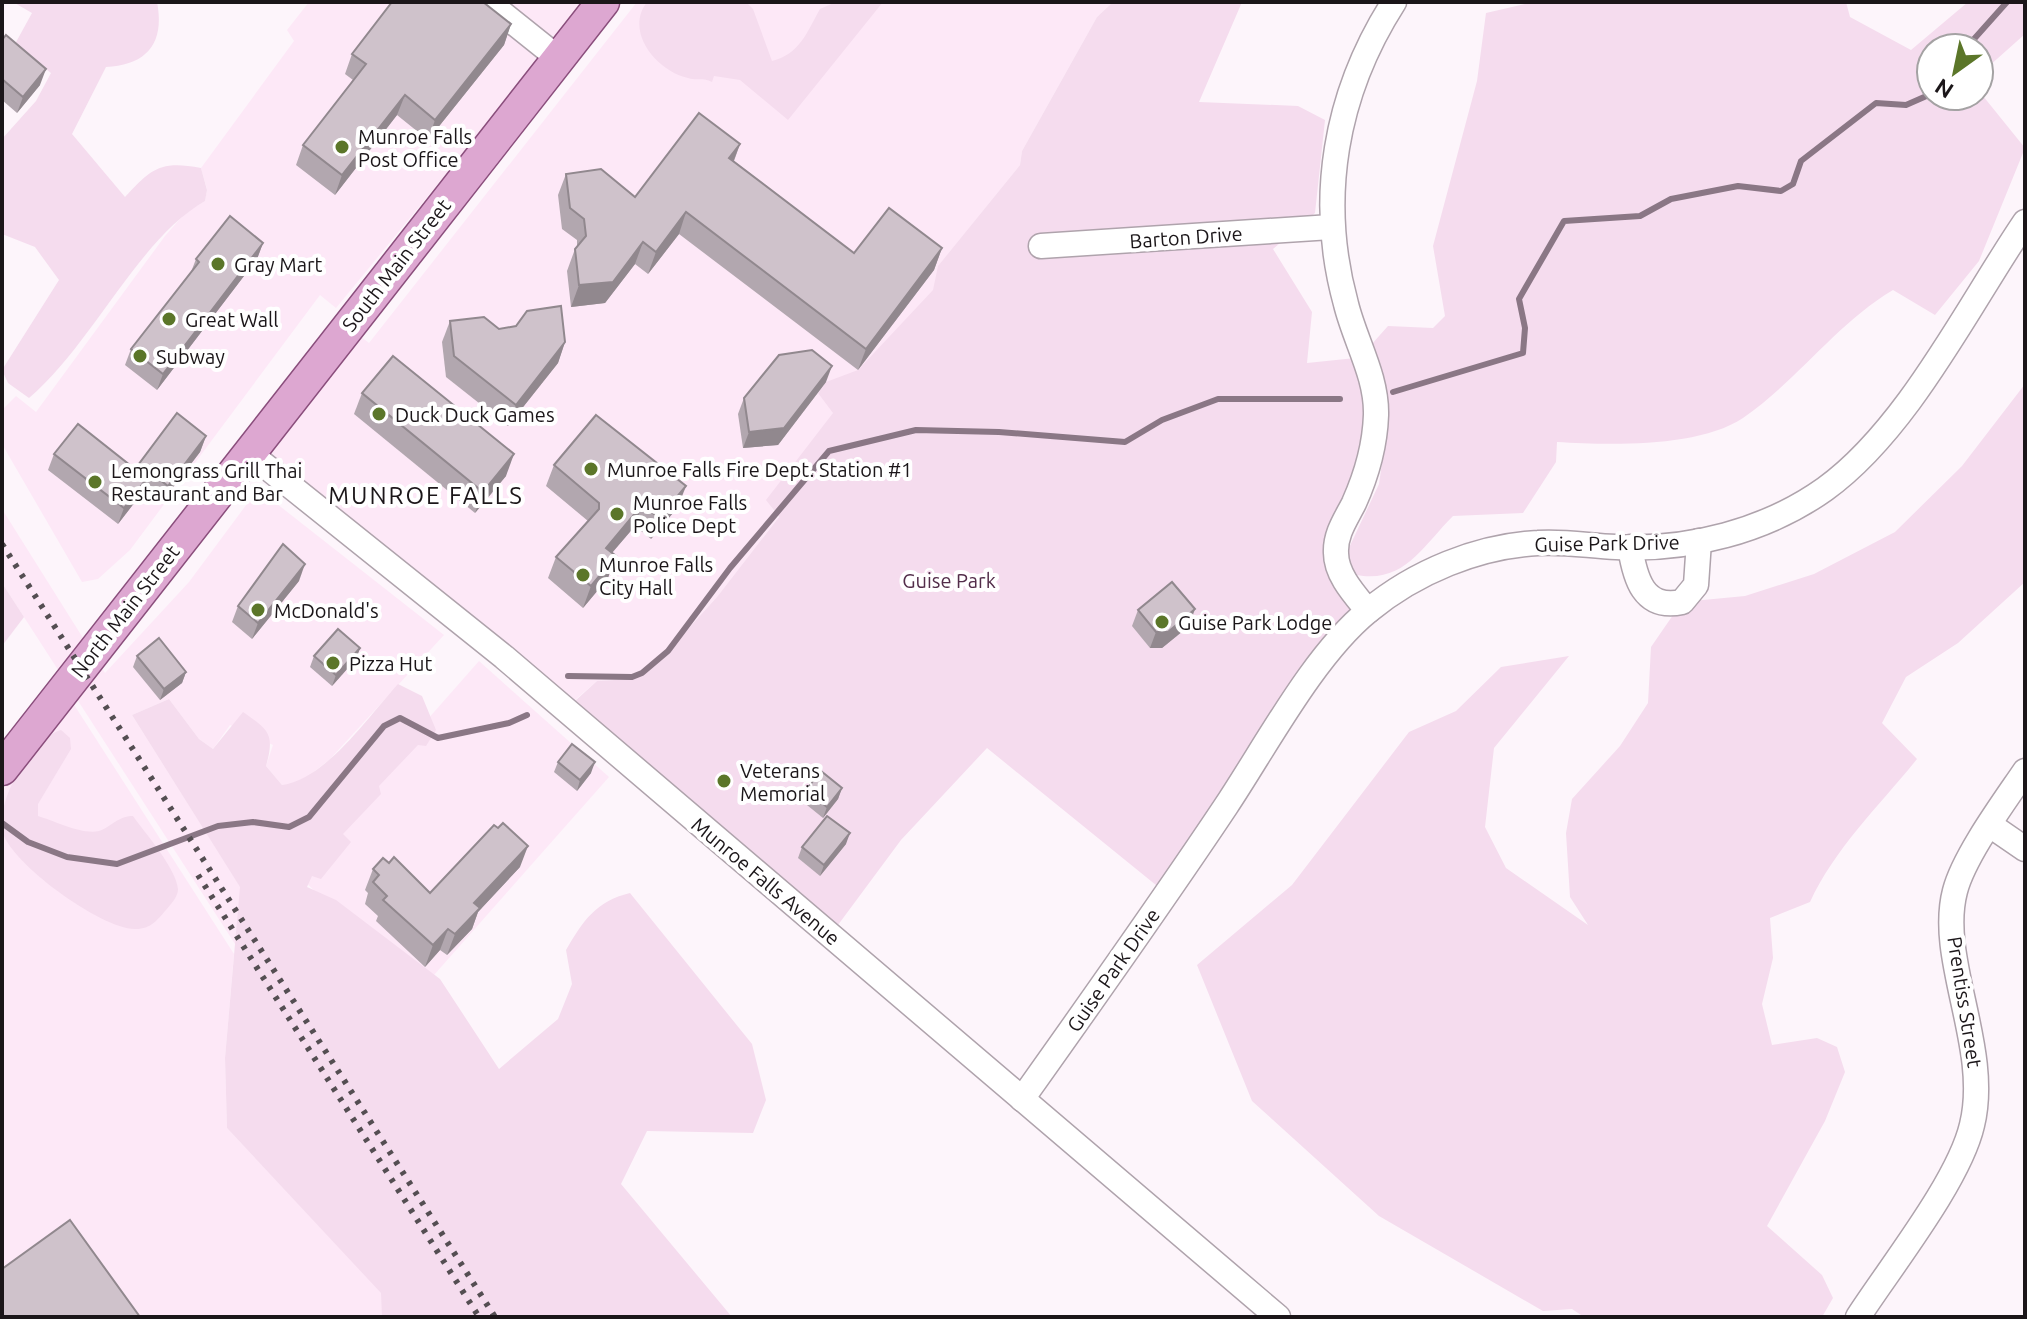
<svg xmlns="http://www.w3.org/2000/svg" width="2027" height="1319" font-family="Ubuntu,sans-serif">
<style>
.built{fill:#fde8f7}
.green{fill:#f5dcee}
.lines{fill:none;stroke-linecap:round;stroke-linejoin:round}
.stream{stroke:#8a7785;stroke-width:6}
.minor-casing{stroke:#afa3ac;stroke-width:27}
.major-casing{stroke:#8a4e7c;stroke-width:35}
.minor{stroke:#fff;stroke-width:24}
.major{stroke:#dda7d1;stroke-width:32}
.rail{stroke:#544e52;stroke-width:6;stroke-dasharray:4 8;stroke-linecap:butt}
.wall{fill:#b2a7af}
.shaded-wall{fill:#91888e}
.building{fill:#cfc2cb;stroke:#91888e;stroke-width:2}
.poi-dot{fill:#5b7629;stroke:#fff;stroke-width:3}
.labels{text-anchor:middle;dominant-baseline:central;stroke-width:8;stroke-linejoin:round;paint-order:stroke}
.poi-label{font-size:20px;fill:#1b1619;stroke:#fff;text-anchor:start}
.street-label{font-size:20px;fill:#1b1619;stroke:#fff}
.park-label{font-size:20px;fill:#532d4a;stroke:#fff}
.quarter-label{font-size:24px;letter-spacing:2px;fill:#1b1619;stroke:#fff}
</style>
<rect width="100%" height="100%" fill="#fdf5fb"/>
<g class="built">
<polygon points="309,2 478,2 514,32 536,58 534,67 336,308 320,295 130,550 98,579 82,582 2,444 2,410 16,396 36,412 165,236 186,212 205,201 207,189 201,168 294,41 287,30"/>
<polygon points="498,2 582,2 555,36 536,32"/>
<polygon points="637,2 1113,2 1097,17 1022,151 1020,165 939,265 955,282 767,500 778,518 717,597 668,651 632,679 597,681 568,706 248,452 347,326 369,343"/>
<polygon points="258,489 444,635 330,759 300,783 282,785 266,766 273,745 230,725 213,749 199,739 169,699 132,715 384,1115 357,1133 2,583 2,509 105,673 189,582"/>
<polygon points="479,661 609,777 419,992 294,871"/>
<polygon points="71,700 234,954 225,1058 227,1128 382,1293 382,1317 2,1317 2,791"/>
</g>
<g class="green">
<path d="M13 2H157C165 43 147 65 106 67L72 134 125 197C151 169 160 160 201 168L207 190 205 201C138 239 92 345 29 398L8 383 2 370 59 280 35 247 2 234V139L36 101 51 73 15 44 32 13Z"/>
<path d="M647 2H746L753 9 772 61C800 54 807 32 820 9L836 2H883L788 120 740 80 714 76 712 82C703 77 697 81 688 78 657 71 624 32 647 2Z"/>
<polygon points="1113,2 1242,2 1199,102 1298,106 1325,120 1315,213 1273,249 1312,312 1307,363 1365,357 1374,395 1335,553 1368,611 1167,894 987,748 901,840 835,929 565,710 597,681 632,679 668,651 717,597 779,517 766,500 833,413 818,393 826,382 858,370 933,290 938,266 1020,165 1022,151 1097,17"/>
<path d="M1534 2H1846L1850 17 1911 50 1968 2H2025V34L1979 75V48H1931V96H1979V91L2025 148 1979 261 1935 315 1893 290C1836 324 1798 380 1743 418 1698 448 1609 445 1557 442L1556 462 1523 513 1453 516C1421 548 1403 586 1352 574L1347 552 1379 484 1389 413 1371 345 1388 326 1433 328 1445 316 1433 246 1477 81 1486 13Z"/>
<path d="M2025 384V582L1958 643 1906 677 1882 723 1917 759C1880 805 1835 848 1810 902L1770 918 1773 958 1762 1004 1772 1045 1817 1038 1837 1047 1845 1072 1825 1121 1767 1226 1822 1275 1833 1298 1822 1317H1584L1572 1309 1543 1311 1379 1216 1252 1101 1197 965 1292 885 1409 732 1456 711 1501 667 1569 656 1494 748 1485 827 1506 868 1588 925 1570 897 1566 833 1572 799 1620 746 1648 703 1651 647 1682 602 1745 596 1814 574 1895 532 1962 466Z"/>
<polygon points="2,583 24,617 2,646"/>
<path d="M398 684 422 696 436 730 426 746 418 745 379 786 381 794 343 834 351 842 321 879 312 876 307 887 336 900 440 979 499 1069 558 1019 572 984 566 950C583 921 596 901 630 893L752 1044 766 1100 753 1133 647 1131 621 1184 732 1317H382L381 1293 227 1128 225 1058 240 887 132 715 169 699 199 739 213 749 243 712C269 730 275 734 266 766L282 785C326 779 368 717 398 684Z"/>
<path d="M61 730 70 738 71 749 38 804V816C55 821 82 835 99 831 111 827 118 816 133 816 145 833 176 868 178 889 178 897 171 904 166 910 157 920 151 929 136 929 104 931 8 862 2 830 0 813 7 793 15 778 23 762 43 735 61 730Z"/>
</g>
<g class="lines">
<g class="stream">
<polyline points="1966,48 2007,2"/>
<polyline points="1393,392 1523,353 1525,328 1519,299 1564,221 1640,216 1671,199 1738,186 1781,191 1793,184 1801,161 1876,103 1906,105 1931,94"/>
<polyline points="568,676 632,677 642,673 668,651 730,568 829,451 916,430 999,432 1125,442 1162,420 1218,399 1340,399"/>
<polyline points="2,823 28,842 67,857 117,864 218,826 253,822 289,827 309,817 384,726 400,718 438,738 509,723 527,715"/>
</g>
<defs>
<g id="minor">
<polyline points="488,2 558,58"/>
<polyline points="1041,246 1331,227"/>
<polyline points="248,452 504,657 1278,1317"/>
<path d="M1630 547C1635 578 1643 610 1682 602L1696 585 1699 541"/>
<path d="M1368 611C1355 595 1336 575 1336 553 1335 534 1346 519 1354 503 1367 474 1375 446 1376 415 1377 376 1355 341 1346 304 1317 199 1335 94 1394 2"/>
<polyline points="1990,825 2025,849"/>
<path d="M1022 1099C1091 1002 1160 905 1226 806 1266 746 1313 656 1368 611 1415 572 1478 546 1538 543 1564 541 1590 546 1616 547 1688 551 1766 531 1825 489 1908 429 1968 306 2025 222"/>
<path d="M1858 1317C1891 1266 1959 1181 1972 1125 1991 1048 1937 959 1955 891 1964 856 2004 802 2025 771"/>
</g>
<polyline id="major" points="2,769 603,2"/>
</defs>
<use href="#minor" class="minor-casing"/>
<use href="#major" class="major-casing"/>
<use href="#minor" class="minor"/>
<use href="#major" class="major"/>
<g class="rail">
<polyline points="2,544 495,1317"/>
<polyline points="198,875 479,1317"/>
</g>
</g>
<g class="wall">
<polygon points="511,24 504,45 428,140 397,115 335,195 296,165 303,145 353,80 345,74 352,54"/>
<polygon points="2,40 40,85 17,113 2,100"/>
<polygon points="740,144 734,161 854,253 942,248 934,270 858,370 679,234 648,274 635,264 605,303 571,307 567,271 575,249 577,247 577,240 562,229 558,195 566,174 635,197"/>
<polygon points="263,243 257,259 157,390 125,365 131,349 191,272 196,259"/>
<polygon points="450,321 499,329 565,342 558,363 508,426 446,377 442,342"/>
<polygon points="826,382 778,445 743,448 738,414 744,398"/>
<polygon points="362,393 506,476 475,513 354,414"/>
<polygon points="206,436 200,452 162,502 145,489 118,524 48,470 54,454 135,469"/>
<polygon points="554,465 678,507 651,539 635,526 612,553 608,578 583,608 548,578 556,557 588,521 546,486"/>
<polygon points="299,581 252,639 232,622 238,606"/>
<polygon points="1138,610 1189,626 1162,648 1150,648 1132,626"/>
<polygon points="360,648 356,659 332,686 310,667 314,656"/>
<polygon points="137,656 186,672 182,683 160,700 133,667"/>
<polygon points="558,762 591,773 577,791 554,772"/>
<polygon points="842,788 838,799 823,818 802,801 806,790"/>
<polygon points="846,844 820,876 798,858 802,847"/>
<polygon points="389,863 430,893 520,867 478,912 472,929 447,955 440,950 425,967 376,921 378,916 365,904 368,893 365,890 373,869"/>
</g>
<g class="shaded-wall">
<polygon points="511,24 504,45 428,140 435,120"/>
<polygon points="46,69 40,85 17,113 23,97"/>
<polygon points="405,95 397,115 335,195 342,175"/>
<polygon points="740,144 732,165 729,158"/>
<polygon points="686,212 679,234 648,274 656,252"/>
<polygon points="643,242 635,264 605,303 571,307 579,285"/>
<polygon points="263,243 257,259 157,390 163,374"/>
<polygon points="942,248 934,270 858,370 866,349"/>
<polygon points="565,342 558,363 508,426 516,405"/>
<polygon points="832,366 826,382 778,445 743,448 749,432"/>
<polygon points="206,436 200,452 162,502 168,486"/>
<polygon points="514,454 506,476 475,513 483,492"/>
<polygon points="151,473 145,489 118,524 124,508"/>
<polygon points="686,486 678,507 651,539 659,518"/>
<polygon points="642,505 635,526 598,569 606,548"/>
<polygon points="616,556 608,578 583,608 591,586"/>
<polygon points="305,564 299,581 252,639 258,623"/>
<polygon points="1195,609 1189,626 1162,648 1150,648 1156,632"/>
<polygon points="360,648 356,659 332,686 336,675"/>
<polygon points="186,672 182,683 160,700 164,689"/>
<polygon points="595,762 591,773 577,791 580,780"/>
<polygon points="842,788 838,799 823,818 827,807"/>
<polygon points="850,833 846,844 820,876 824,865"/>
<polygon points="528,846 520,867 478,912 472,929 447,955 455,934 474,903"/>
<polygon points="448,929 440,950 425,967 433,945"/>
</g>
<g class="building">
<polygon points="392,2 483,2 511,24 435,120 405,95 342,175 303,145 366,64 352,54"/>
<polygon points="6,35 46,69 23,97 2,79 2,40"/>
<polygon points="699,113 740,144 729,158 854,253 889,208 942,248 866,349 686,212 656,252 643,242 613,282 579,285 575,249 586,236 584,219 570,208 566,174 601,169 635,197"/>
<polygon points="230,216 263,243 163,374 131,349 199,262 196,259"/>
<polygon points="561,306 565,342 516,405 454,356 450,321 484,317 499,329 516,326 527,311"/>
<polygon points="812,350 832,366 784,428 749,432 744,398 779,355"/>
<polygon points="393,356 514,454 483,492 362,393"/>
<polygon points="177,413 206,436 168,486 151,473 124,508 54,454 78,424 135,469"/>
<polygon points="596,415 686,486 659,518 642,505 606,548 616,556 591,586 556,557 599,509 599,503 554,465"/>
<polygon points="283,544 305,564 258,623 238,606"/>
<polygon points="1172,582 1195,609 1168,632 1156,632 1138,610"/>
<polygon points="338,629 360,648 336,675 314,656"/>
<polygon points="159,638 186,672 164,689 137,656"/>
<polygon points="572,744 595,762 580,780 558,762"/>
<polygon points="821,771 842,788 827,807 806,790"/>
<polygon points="827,816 850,833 824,865 802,847"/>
<polygon points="503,823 528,846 474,903 480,908 455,934 448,929 433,945 383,900 387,896 373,882 379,875 373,869 383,858 389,863 394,857 430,893 494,825 498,828"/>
<polygon points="70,1220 140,1317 2,1317 2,1269"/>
</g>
<g class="poi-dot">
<circle cx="342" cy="147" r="8"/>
<circle cx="218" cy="264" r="8"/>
<circle cx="169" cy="319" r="8"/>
<circle cx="140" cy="356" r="8"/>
<circle cx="379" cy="414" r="8"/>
<circle cx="591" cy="469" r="8"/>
<circle cx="95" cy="482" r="8"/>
<circle cx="617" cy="514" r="8"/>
<circle cx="583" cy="575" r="8"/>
<circle cx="258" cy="610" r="8"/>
<circle cx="1162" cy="622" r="8"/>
<circle cx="333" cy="663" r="8"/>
<circle cx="724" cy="781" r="8"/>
</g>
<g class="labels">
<g class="poi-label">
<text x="358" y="136">Munroe Falls<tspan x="358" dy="23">Post Office</tspan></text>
<text x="234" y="264">Gray Mart</text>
<text x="185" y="319">Great Wall</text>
<text x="156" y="356">Subway</text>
<text x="395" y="414">Duck Duck Games</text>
<text x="607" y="469">Munroe Falls Fire Dept. Station #1</text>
<text x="111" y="470">Lemongrass Grill Thai<tspan x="111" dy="23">Restaurant and Bar</tspan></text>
<text x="633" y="502">Munroe Falls<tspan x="633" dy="23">Police Dept</tspan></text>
<text x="599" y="564">Munroe Falls<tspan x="599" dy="23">City Hall</tspan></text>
<text x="274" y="610">McDonald's</text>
<text x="1178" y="622">Guise Park Lodge</text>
<text x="349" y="663">Pizza Hut</text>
<text x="740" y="770">Veterans<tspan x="740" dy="23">Memorial</tspan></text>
</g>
<g class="street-label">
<text transform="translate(1186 237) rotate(-4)">Barton Drive</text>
<text transform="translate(396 265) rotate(-52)">South Main Street</text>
<text transform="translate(1607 543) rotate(-1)">Guise Park Drive</text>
<text transform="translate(125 611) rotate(-52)">North Main Street</text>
<text transform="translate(766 881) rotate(40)">Munroe Falls Avenue</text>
<text transform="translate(1113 970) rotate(-55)">Guise Park Drive</text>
<text transform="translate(1965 1002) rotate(81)">Prentiss Street</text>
</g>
<g class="park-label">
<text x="949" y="580">Guise Park</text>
</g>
<g class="quarter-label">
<text x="426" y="495">MUNROE FALLS</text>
</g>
</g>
<rect width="2027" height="1319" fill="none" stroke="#1b1619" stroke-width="8"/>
<g transform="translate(1955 72) rotate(213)"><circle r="38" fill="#ffffff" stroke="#a4a2a3" stroke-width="2"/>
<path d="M0-6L14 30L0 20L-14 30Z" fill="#5b7629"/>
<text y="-12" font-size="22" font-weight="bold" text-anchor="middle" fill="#1b1619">N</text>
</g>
</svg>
